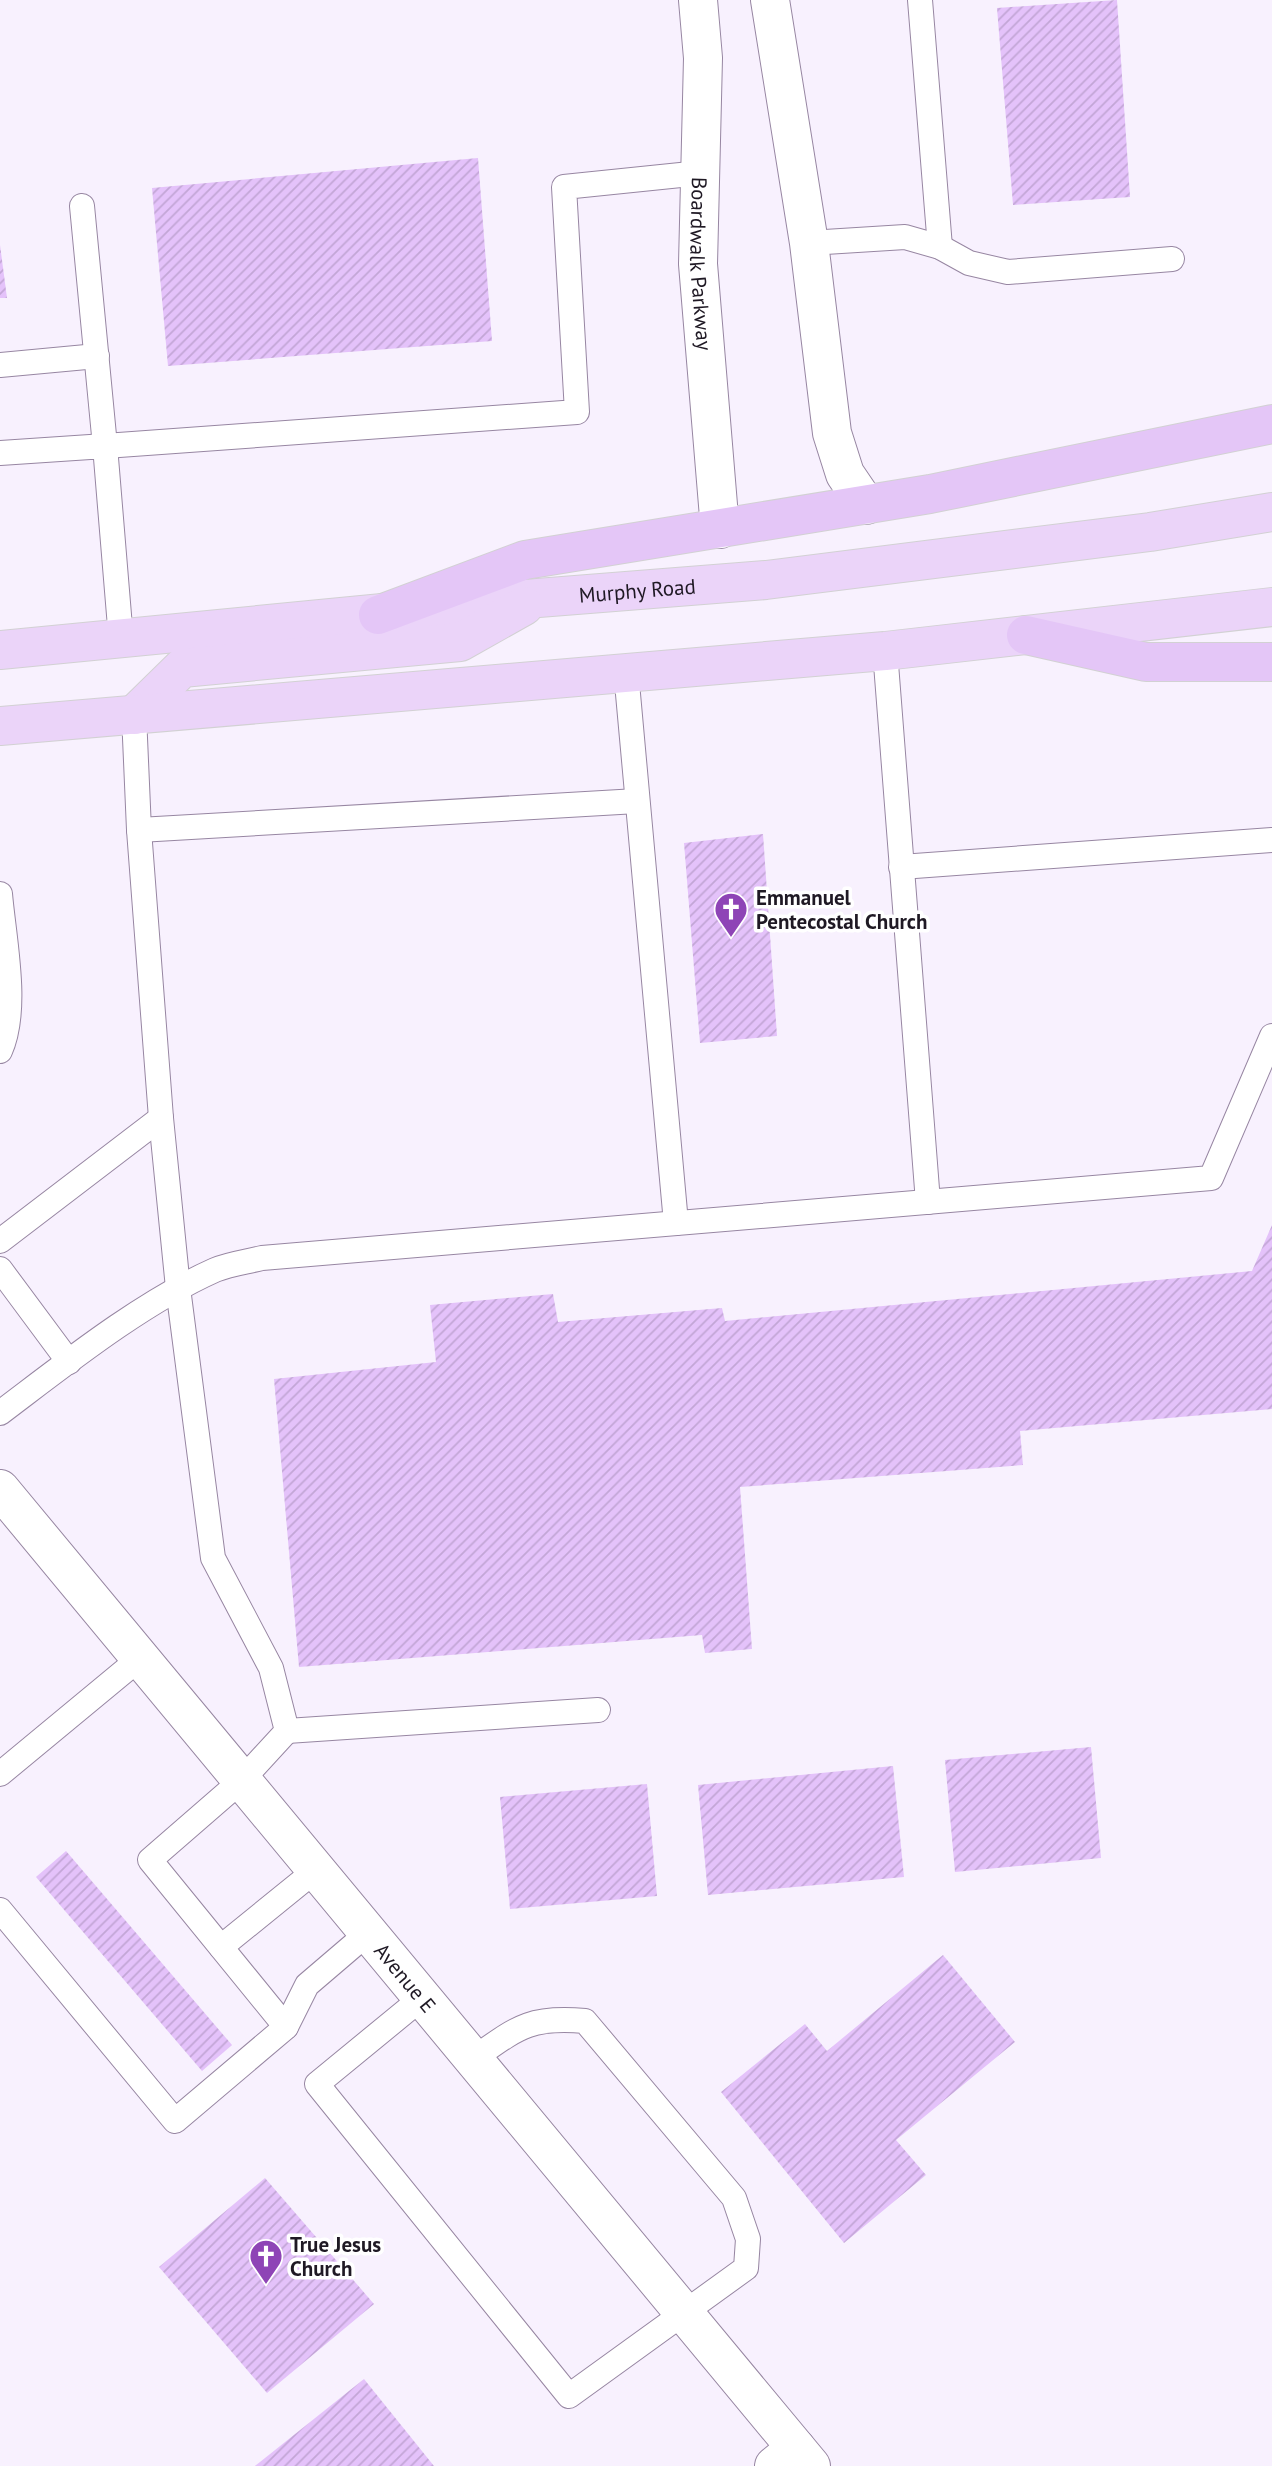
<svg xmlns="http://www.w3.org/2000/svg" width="1272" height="2466" font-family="'PT Sans',sans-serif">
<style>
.building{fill:url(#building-hatch)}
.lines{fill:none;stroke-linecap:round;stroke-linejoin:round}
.service-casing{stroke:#9786a2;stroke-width:26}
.minor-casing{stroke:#9786a2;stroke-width:40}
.tertiary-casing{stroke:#9786a2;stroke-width:40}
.primary-casing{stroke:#d2d1d3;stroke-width:40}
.trunk-casing{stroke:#d2d1d3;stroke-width:40}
.service{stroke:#fff;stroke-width:24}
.minor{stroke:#fff;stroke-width:38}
.tertiary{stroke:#fff;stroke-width:38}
.primary{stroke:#ebd4f9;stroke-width:38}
.trunk{stroke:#e4c6f7;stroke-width:38}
.labels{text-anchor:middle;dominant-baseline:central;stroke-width:7;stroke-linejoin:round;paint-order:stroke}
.street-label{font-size:21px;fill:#1f1924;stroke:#fff}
.poi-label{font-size:21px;font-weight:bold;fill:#1f1924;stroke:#fff;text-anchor:start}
</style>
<defs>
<pattern id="building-hatch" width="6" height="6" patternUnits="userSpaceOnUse" patternTransform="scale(1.75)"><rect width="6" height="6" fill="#e4c2fa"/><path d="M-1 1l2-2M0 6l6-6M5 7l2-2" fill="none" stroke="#c3a6d6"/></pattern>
</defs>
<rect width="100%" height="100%" fill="#f8f1fe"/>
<g class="building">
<polygon points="1117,0 1130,197 1013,205 997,8"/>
<polygon points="478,158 492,341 168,366 152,188"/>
<polygon points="0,245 7,298 0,298"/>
<polygon points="763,834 777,1036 700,1043 684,843"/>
<polygon points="1272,1225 1272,1409 1020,1431 1023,1465 740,1487 752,1649 705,1653 702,1635 299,1667 274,1379 436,1362 430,1305 553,1294 558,1322 722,1308 725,1321 1252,1271"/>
<polygon points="1091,1747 1101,1858 955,1872 945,1760"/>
<polygon points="893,1766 904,1877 708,1895 698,1785"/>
<polygon points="647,1784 657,1896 510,1909 500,1797"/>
<polygon points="66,1851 232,2045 202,2071 36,1877"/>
<polygon points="943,1955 1015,2042 896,2140 926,2175 844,2243 721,2092 805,2024 827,2051"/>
<polygon points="265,2178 374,2304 267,2393 159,2267"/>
<polygon points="364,2379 434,2466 255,2466"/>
</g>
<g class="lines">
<defs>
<g id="service">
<polyline points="920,0 940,247"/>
<polyline points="82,206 105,446 577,412 564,187 700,173"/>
<polyline points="809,243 905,237 940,247 969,263 1008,272 1172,259"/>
<polyline points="0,365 97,356"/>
<polyline points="0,453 105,446 121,639"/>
<polyline points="885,651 928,1202"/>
<polyline points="626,672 676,1223"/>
<polyline points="134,715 139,830 161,1118 178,1288 213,1558 271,1668 287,1731 241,1781 150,1860 286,2027"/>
<polyline points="139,830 637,801"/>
<polyline points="901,867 1272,840"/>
<path d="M0 894C4 940 19 1009 0 1051"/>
<polyline points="0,1241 161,1118"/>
<polyline points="0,1269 69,1362"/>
<path d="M0 1413C65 1364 141 1303 215 1270 229 1264 246 1262 262 1258L1211 1178 1272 1036"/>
<polyline points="287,1731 598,1710"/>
<polyline points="0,1774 139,1659"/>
<polyline points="0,1910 175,2121 286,2027 307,1985 369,1932"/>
<polyline points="221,1947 316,1870"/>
<path d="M423 1997 317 2084 569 2396 746 2268 748 2239 734 2198 585 2021C529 2016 517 2028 473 2059"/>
</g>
<polyline id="minor" points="774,2466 796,2448"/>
<g id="tertiary">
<path id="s1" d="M698 0 703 58 698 264 720 529"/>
<polyline points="770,0 809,243 832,433 845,474 866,505"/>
<path id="s2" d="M0 1489 811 2466"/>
</g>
<g id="primary">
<path id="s3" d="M0 650 538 598 766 580 1150 532 1272 512"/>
<polyline points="134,715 182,668 460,642 524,606"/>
<polyline points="0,726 885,651 1272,607"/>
</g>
<g id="trunk">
<polyline points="378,615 525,560 930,494 1272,424"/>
<polyline points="1026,635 1146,662 1272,662"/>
</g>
</defs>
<use href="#service" class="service-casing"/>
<use href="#minor" class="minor-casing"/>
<use href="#tertiary" class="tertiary-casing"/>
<use href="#primary" class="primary-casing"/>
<use href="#trunk" class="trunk-casing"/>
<use href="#service" class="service"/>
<use href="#minor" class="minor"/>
<use href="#tertiary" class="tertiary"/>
<use href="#primary" class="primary"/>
<use href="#trunk" class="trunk"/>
</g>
<defs>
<symbol id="church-pin" viewBox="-11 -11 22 30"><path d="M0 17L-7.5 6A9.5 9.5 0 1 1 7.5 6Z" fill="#8e44b6" stroke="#fff"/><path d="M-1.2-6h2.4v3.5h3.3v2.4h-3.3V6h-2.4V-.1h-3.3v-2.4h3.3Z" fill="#fff"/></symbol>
</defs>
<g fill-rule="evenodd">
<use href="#church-pin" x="712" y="890" width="38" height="52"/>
<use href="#church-pin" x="247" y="2237" width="38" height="52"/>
</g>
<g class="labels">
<g class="street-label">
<text stroke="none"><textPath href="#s1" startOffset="264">Boardwalk Parkway</textPath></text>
<text stroke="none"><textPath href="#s3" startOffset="640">Murphy Road</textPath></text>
<text stroke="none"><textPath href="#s2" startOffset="635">Avenue E</textPath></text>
</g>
<g class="poi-label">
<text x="756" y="897">Emmanuel<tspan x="756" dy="24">Pentecostal Church</tspan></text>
<text x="290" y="2244">True Jesus<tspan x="290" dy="24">Church</tspan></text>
</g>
</g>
</svg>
